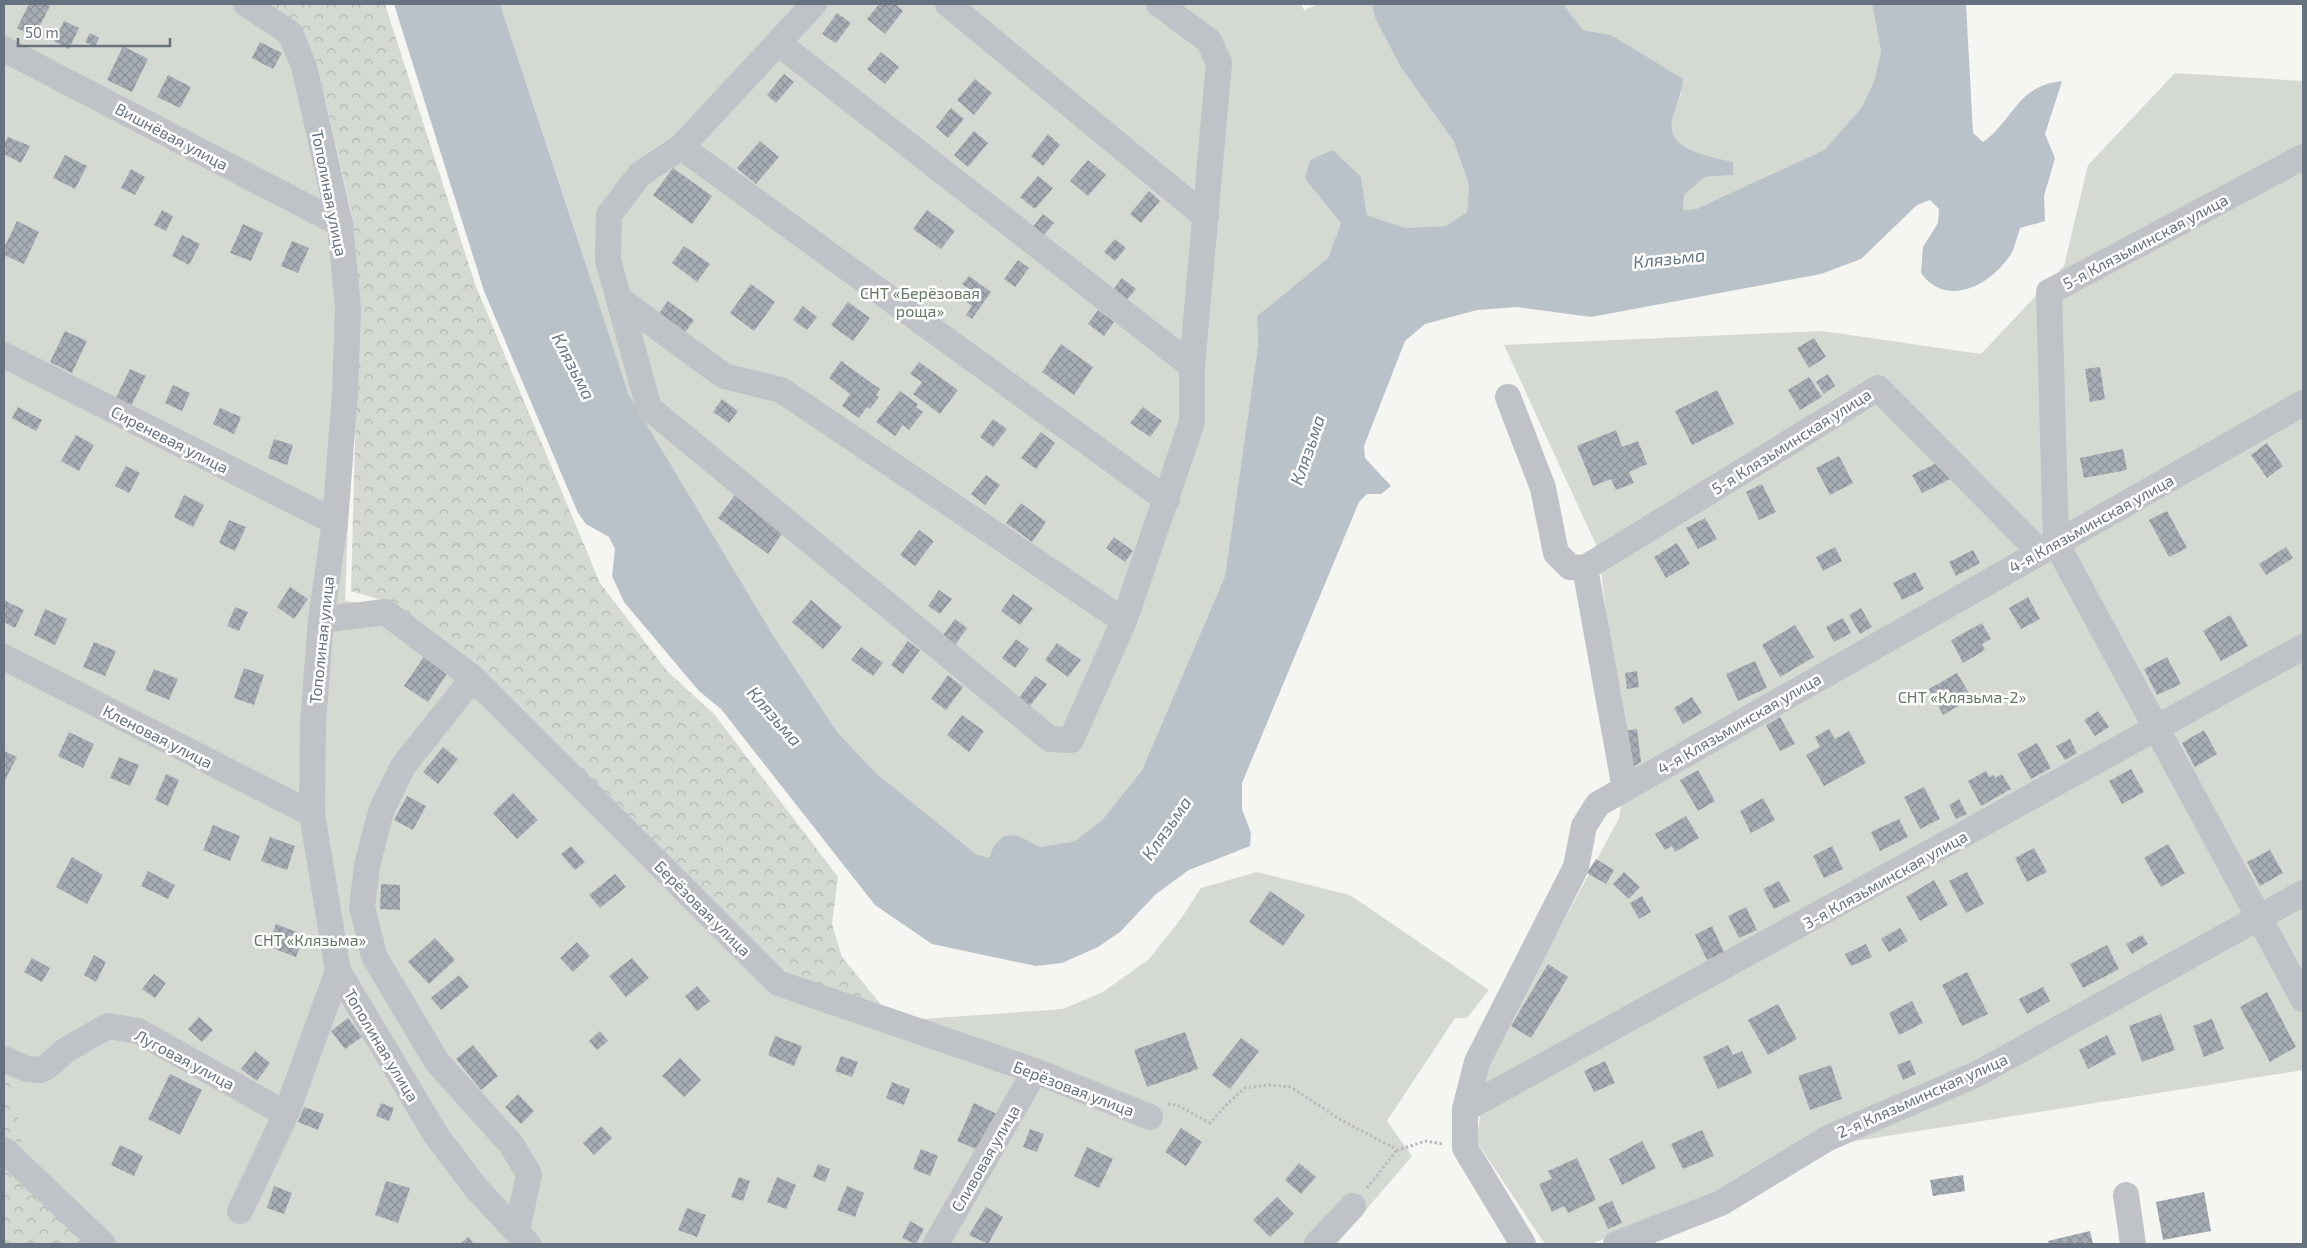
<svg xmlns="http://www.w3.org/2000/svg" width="2307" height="1248" font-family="'Exo 2',sans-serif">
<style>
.green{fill:#d4dad2}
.forest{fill:url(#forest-crowns)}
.water{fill:#b9c2c8}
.building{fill:url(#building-cross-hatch)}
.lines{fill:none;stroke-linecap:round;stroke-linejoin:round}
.path{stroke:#b9bbbe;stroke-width:3;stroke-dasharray:2.5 2.5;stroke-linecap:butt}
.minor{stroke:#bfc2c6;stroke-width:26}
.labels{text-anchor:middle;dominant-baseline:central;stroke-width:5;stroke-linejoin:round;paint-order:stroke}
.street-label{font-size:16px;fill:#677281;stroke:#fff}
.park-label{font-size:16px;fill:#667865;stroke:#fff}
.water-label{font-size:18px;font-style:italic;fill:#687985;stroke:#fff}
</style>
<defs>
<pattern id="forest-crowns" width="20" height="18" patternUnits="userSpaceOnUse" patternTransform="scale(1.25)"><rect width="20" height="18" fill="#d4dad2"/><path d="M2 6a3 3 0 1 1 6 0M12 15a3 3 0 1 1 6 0" fill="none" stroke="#b0b5b0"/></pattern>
<pattern id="building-cross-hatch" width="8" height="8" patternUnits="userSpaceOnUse" patternTransform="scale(1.25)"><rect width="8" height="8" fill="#a7adb4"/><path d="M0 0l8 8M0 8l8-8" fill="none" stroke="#8c9198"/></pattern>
</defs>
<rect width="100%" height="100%" fill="#f5f5f2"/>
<g class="green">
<polygon points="4,4 253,4 291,28 356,302 345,601 386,606 781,976 908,1020 1063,1009 1103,992 1149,959 1180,920 1201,888 1257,872 1350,895 1489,990 1467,1018 1455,1018 1387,1121 1412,1156 1337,1244 86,1244 4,1162"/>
<polygon points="500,4 1301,4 1304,10 1318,4 1372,4 1375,18 1400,66 1454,142 1469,185 1467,212 1445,226 1405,228 1367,215 1361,177 1305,179 1341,223 1328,258 1257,316 1258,345 1225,576 1142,770 1103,819 1075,841 1040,847 1017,835 1004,836 994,845 989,858 976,854 876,773 838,733 773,635 629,395"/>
<path d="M1563 4H1872L1881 51 1874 81 1862 107 1824 150 1696 209 1683 210 1684 195 1705 177 1733 175V162C1710 156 1667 152 1672 118 1673 110 1679 100 1682 92L1611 35 1583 30Z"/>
<polygon points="2175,73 2303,81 2303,1070 1849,1142 1591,1244 1545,1244 1477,1142 1485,1067 1619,818 1627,771 1598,549 1504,345 1822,331 1981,354 2064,266 2088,165"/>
</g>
<g class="forest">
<polygon points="263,4 385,4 475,284 600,583 668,672 714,714 838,877 832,924 842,957 883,1007 786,972 391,603 351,591 359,301 351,211 316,60 301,28"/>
<polygon points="4,1075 7,1076 16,1104 22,1146 78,1229 94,1244 4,1244"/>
</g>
<path class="water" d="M394 4H500L629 395 773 635 838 733 876 773 976 854 989 858 994 845 1004 836 1017 835 1040 847 1075 841 1103 819 1142 770 1225 576 1258 345 1257 316 1328 258 1341 223 1305 179 1310 160 1333 150 1361 177 1367 215 1405 228 1445 226 1467 212 1469 185 1454 142 1400 66 1375 18 1372 4H1563L1583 30 1611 35 1683 79C1682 93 1677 103 1673 116 1663 151 1711 156 1733 162V175L1705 177 1684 195 1683 210 1696 209 1824 150 1862 107 1874 81 1881 51 1872 4H1966L1973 133 1983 142C2014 120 2016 86 2062 81L2045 134 2055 158 2044 196 2045 221 2020 228C2017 237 2015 247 2011 254 1991 285 1947 309 1921 273L1923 247 1938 223 1939 209 1930 200 1917 205 1861 259 1821 274 1591 317 1517 307 1477 310 1425 324 1405 341 1364 446 1365 458 1391 486 1381 494H1367L1359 502 1242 783V809L1251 833 1250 846 1189 870 1156 894 1120 932 1098 947 1062 963 1036 966 932 944 875 905 721 709 699 691 624 602 612 576 615 549 609 537 586 524 578 513 484 291Z"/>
<g class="building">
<polygon points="29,4 45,4 50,6 34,37 17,28"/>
<polygon points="879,4 895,4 903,11 885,34 867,19"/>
<polygon points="837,13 851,23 836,43 822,34"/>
<polygon points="64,21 79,28 69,49 54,41"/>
<polygon points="90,33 99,38 95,47 85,42"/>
<polygon points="260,42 282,53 273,69 252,58"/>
<polygon points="123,46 148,59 132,92 107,80"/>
<polygon points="881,52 899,67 885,84 867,69"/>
<polygon points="784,74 794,82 776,103 767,95"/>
<polygon points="168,75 191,87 180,108 157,97"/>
<polygon points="975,79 992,93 974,115 957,100"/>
<polygon points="951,108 964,119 948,138 936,127"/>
<polygon points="974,131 988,143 968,167 954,155"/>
<polygon points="1048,134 1060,145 1043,166 1031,156"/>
<polygon points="8,137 30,146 21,163 4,154 4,144"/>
<polygon points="760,141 779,157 756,184 737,168"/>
<polygon points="65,155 87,166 75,189 53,178"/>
<polygon points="1088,160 1106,175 1088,196 1070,181"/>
<polygon points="673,168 712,196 692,224 653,195"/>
<polygon points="131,169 145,177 135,195 121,188"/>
<polygon points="1038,176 1053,188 1035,209 1020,197"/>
<polygon points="1149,191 1160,201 1141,223 1130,214"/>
<polygon points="162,210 173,216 166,231 154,225"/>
<polygon points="927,210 955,231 941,249 913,229"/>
<polygon points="1043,214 1054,223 1042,237 1032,228"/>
<polygon points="17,221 39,232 24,264 4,255 4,248"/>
<polygon points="243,224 263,233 251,261 230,253"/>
<polygon points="182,235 200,244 189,265 172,256"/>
<polygon points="1115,239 1126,248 1115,261 1104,252"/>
<polygon points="292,241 309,248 298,273 281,266"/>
<polygon points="684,246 710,264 697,282 672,263"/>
<polygon points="1018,260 1029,268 1015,287 1004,279"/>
<polygon points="969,276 991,292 972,319 966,315 972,306 964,300 971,290 962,284"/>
<polygon points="1122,278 1136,289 1124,303 1111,292"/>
<polygon points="751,284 775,302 754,331 730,313"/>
<polygon points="668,301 694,320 681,338 655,319"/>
<polygon points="848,302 870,318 853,341 831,325"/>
<polygon points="803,306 817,317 807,330 793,320"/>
<polygon points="1098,310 1114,322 1104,336 1088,324"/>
<polygon points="65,331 87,341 72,373 50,362"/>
<polygon points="1814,338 1826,357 1809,368 1797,348"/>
<polygon points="1061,344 1093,367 1074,395 1042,372"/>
<polygon points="841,361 880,389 876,395 879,397 870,409 867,407 859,418 842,406 850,394 829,378"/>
<polygon points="919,362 958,390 940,414 913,394 922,382 910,374"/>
<polygon points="2100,367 2105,399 2090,402 2085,369"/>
<polygon points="130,369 146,376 131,406 116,398"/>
<polygon points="1828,374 1835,386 1824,394 1816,382"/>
<polygon points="1809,377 1822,397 1800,410 1788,390"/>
<polygon points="173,385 190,393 182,411 165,403"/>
<polygon points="1717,390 1734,424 1692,445 1675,411"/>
<polygon points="900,391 918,404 916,407 923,412 909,430 903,425 895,436 876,422"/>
<polygon points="722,399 738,411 729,423 713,412"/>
<polygon points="18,407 42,420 36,431 12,418"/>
<polygon points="1143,407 1162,421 1150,437 1130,423"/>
<polygon points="220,408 241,417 234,434 213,424"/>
<polygon points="993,419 1007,429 993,447 980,437"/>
<polygon points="1616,430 1622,447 1638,441 1647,464 1629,472 1634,483 1616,490 1611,479 1593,486 1577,446"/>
<polygon points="1041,432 1055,443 1036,469 1021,458"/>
<polygon points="76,435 94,445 79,471 61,461"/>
<polygon points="274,439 293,445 287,465 268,458"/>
<polygon points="2267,443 2283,466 2267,478 2251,455"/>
<polygon points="2123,449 2127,470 2084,478 2080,458"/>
<polygon points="1839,456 1853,483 1830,495 1816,468"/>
<polygon points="1941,461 1950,479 1922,493 1912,475"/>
<polygon points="126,466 140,473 129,493 115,486"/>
<polygon points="986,475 1000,485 985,505 971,494"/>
<polygon points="1762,484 1776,512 1759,520 1746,492"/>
<polygon points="184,495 204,505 193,527 174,517"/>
<polygon points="735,495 784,531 768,554 718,518"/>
<polygon points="1021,503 1046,522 1032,542 1006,523"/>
<polygon points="2167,511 2187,548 2169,557 2149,520"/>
<polygon points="1705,518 1717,539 1698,549 1686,528"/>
<polygon points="229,520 246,527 235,551 219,543"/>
<polygon points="919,530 934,541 915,566 900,555"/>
<polygon points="1114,537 1133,551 1125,562 1106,548"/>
<polygon points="1677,543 1690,564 1666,578 1654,557"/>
<polygon points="1835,547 1842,561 1823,571 1816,557"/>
<polygon points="2286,547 2293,558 2266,575 2259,564"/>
<polygon points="1973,550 1980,563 1956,576 1949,562"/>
<polygon points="1915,572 1924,589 1902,600 1893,583"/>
<polygon points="290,587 308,599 294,619 277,607"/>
<polygon points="939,590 952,599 940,614 928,606"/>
<polygon points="1013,594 1033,608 1020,625 1001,611"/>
<polygon points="2028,597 2040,619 2021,629 2009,608"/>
<polygon points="4,600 24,610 15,628 4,622"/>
<polygon points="811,600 842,627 823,649 792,622"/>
<polygon points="235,607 248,612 239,631 227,626"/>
<polygon points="1861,608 1872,627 1860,634 1849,615"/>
<polygon points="45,609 67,619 55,645 34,635"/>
<polygon points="2230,615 2248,646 2221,661 2203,631"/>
<polygon points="1843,618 1851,633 1834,642 1826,627"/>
<polygon points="955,619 967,628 953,648 940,639"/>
<polygon points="1982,623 1991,639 1982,644 1985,650 1963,663 1951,640"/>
<polygon points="1795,625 1814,657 1780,677 1762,645"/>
<polygon points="1016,639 1029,649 1015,668 1002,658"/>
<polygon points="908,641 920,650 903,674 891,665"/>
<polygon points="94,642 116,651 105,676 83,667"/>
<polygon points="1057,643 1081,660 1068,677 1045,660"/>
<polygon points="861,647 883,663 873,676 851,660"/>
<polygon points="425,655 449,671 428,702 404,686"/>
<polygon points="2167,657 2181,684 2157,695 2144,669"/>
<polygon points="1755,661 1767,688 1738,701 1726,674"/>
<polygon points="244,668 264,675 254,705 234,698"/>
<polygon points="154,669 178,679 169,700 145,690"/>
<polygon points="1637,671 1639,687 1627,689 1625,673"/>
<polygon points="1957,673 1972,698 1943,715 1929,689"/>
<polygon points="948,675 963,687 946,710 931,699"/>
<polygon points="1035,676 1047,684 1030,706 1019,698"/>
<polygon points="1692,697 1702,713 1683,724 1674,708"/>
<polygon points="2098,711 2109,727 2095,736 2084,720"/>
<polygon points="962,715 984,731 969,752 947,735"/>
<polygon points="1780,717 1795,744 1780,751 1766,725"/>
<polygon points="1637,729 1641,762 1629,769 1624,731"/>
<polygon points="1829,729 1835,739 1849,731 1866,763 1824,786 1806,755 1820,747 1815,737"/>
<polygon points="2204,730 2217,754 2195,767 2182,743"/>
<polygon points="69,732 94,744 83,768 58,756"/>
<polygon points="2070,739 2077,753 2065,760 2056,746"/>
<polygon points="2037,743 2051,768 2031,779 2017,754"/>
<polygon points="443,747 458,759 438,784 423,772"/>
<polygon points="4,751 17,757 4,782"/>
<polygon points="119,757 139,765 130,786 110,778"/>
<polygon points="2131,769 2144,792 2122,804 2109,781"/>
<polygon points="1698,770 1715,801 1698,811 1680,780"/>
<polygon points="1986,771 1989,777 1994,775 1995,778 2002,774 2011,789 1981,806 1968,781"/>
<polygon points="166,774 179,780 168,806 155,800"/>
<polygon points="1924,787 1940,819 1920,829 1904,797"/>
<polygon points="513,793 538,820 517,839 493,813"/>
<polygon points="407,796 426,806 413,830 394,820"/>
<polygon points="1763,798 1775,820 1751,833 1740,811"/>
<polygon points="1959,799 1967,814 1956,819 1949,805"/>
<polygon points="1686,816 1699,838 1675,852 1672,846 1665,850 1655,834"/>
<polygon points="1899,819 1908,837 1880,851 1871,832"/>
<polygon points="213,825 240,836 230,861 203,850"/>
<polygon points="270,837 295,846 287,870 261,861"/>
<polygon points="2168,844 2185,873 2161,887 2144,858"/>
<polygon points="571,846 585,862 575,870 561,854"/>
<polygon points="1832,846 1843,869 1824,878 1813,856"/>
<polygon points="2034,848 2047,872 2027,882 2015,858"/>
<polygon points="2270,850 2283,873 2260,886 2247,862"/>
<polygon points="72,857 103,875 87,904 56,887"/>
<polygon points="1596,859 1614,870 1606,884 1587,873"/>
<polygon points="148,871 175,885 168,899 141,886"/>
<polygon points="1624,872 1640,887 1629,899 1613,884"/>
<polygon points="1967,872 1984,904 1966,913 1949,881"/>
<polygon points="615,874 626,887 600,908 589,895"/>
<polygon points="1934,880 1948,905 1920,921 1906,897"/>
<polygon points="1779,881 1790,901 1774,909 1763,889"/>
<polygon points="381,884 400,885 400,910 380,909"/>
<polygon points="1270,891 1305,915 1283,946 1249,922"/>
<polygon points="1642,896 1651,912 1639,919 1630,903"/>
<polygon points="1746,907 1757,930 1739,938 1728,916"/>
<polygon points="276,924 304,935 296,957 267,946"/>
<polygon points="1712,926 1724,952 1707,960 1695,935"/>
<polygon points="1900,928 1908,941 1889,952 1881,939"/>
<polygon points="2142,935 2148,944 2132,954 2126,944"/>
<polygon points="435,938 455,960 429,984 408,962"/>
<polygon points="577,942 590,956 573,972 560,958"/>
<polygon points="1866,944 1872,957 1851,966 1845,954"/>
<polygon points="2107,945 2119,969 2083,988 2070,964"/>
<polygon points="94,955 106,962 96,982 84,975"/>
<polygon points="32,958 50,968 42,982 24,972"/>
<polygon points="632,958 649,978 626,997 609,976"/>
<polygon points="1548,964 1568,977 1531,1038 1511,1026"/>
<polygon points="1967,972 1988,1014 1962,1026 1942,985"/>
<polygon points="154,974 166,983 155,998 142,989"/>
<polygon points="459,975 469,987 441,1010 431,998"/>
<polygon points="697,986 710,1001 697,1011 685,996"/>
<polygon points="2043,987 2050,1001 2027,1014 2019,999"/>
<polygon points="2267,992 2296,1047 2270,1062 2240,1007"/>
<polygon points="1912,1001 1923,1023 1899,1035 1889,1013"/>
<polygon points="1778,1004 1797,1039 1768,1055 1748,1020"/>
<polygon points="2161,1014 2175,1050 2142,1062 2129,1026"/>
<polygon points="199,1017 213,1030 202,1042 188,1029"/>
<polygon points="348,1018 362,1037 345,1049 331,1031"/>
<polygon points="2212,1019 2224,1049 2204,1057 2193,1026"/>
<polygon points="600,1031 608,1041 597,1050 589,1041"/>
<polygon points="1185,1032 1198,1069 1147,1087 1134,1050"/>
<polygon points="2107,1035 2116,1054 2088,1069 2079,1050"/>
<polygon points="775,1036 802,1046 794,1066 768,1055"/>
<polygon points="1241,1038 1259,1051 1230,1089 1212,1075"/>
<polygon points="473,1045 498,1076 481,1090 456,1059"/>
<polygon points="1728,1045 1733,1055 1742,1051 1752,1073 1718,1089 1703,1057"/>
<polygon points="255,1051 270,1063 257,1081 241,1069"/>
<polygon points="841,1056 858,1062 852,1077 835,1071"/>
<polygon points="680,1058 701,1080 684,1097 662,1076"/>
<polygon points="1910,1060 1916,1074 1903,1080 1897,1065"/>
<polygon points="1605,1061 1615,1083 1594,1092 1584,1071"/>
<polygon points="1831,1065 1842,1099 1810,1110 1798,1076"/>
<polygon points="170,1074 202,1090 180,1135 148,1119"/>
<polygon points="892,1082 910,1089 904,1105 886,1098"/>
<polygon points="518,1094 534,1111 521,1124 505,1107"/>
<polygon points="381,1103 394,1108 389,1121 376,1116"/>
<polygon points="974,1103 999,1115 983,1152 957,1141"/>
<polygon points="304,1107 324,1114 318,1130 298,1122"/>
<polygon points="601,1126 612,1138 594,1155 583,1143"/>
<polygon points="1181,1128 1202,1142 1186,1166 1165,1152"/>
<polygon points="1030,1129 1044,1134 1037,1152 1023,1147"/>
<polygon points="1702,1130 1714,1156 1683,1169 1671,1144"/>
<polygon points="1642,1141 1656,1168 1622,1185 1609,1159"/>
<polygon points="120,1145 143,1156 134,1176 111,1165"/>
<polygon points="1087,1147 1113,1159 1099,1188 1074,1176"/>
<polygon points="921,1149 938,1156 930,1176 913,1169"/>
<polygon points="1577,1158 1596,1200 1568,1213 1564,1206 1552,1212 1539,1184 1552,1179 1548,1171"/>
<polygon points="1299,1163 1316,1177 1301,1194 1285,1180"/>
<polygon points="818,1164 830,1169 825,1182 813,1177"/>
<polygon points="1963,1175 1965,1191 1933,1196 1930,1180"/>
<polygon points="739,1177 750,1181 743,1201 731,1197"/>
<polygon points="777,1177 796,1185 786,1209 767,1202"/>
<polygon points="386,1181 410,1188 398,1223 375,1215"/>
<polygon points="274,1186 292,1193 284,1214 267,1208"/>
<polygon points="847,1186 864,1193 855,1217 837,1210"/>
<polygon points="2204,1192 2211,1231 2163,1240 2156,1202"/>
<polygon points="1277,1197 1294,1214 1270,1237 1253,1220"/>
<polygon points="1612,1201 1622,1223 1608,1229 1598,1207"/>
<polygon points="986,1207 1003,1217 988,1244 969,1235"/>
<polygon points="687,1208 706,1215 697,1237 678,1230"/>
<polygon points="910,1221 924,1229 916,1244 902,1238"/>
<polygon points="2090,1231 2093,1244 2049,1244 2048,1241"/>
<polygon points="468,1237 474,1244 460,1244"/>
</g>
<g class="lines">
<g class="path">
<polyline points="1168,1104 1177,1105 1210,1123 1228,1103 1245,1088 1269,1085 1291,1087 1341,1120 1398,1150 1426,1141 1442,1144"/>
<polyline points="1367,1188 1397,1150"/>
</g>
<g class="minor">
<polyline points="246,4 290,33 304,66 340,224 348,308 345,393 335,522 321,620 313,723 312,814 338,971 436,1135 476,1188 528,1244"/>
<polyline points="814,4 681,147 640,174 609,215 608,260 649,408 1050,739 1071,740 1124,621 1192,422 1192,366 1219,63 1209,41 1159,4"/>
<polyline points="948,4 1206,217"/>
<polyline points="778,43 1192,366"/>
<polyline points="4,49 340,224"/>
<polyline points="681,147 1167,500"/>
<polyline points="2303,157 2049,292 2056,543 2303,999"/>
<polyline points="619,299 724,376 781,390 1124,621"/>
<polyline points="4,355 335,522"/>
<polyline points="1508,397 1543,488 1556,553 1570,567 1585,568"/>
<polyline points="1585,568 1878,388 2040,552"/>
<polyline points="1585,568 1625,789"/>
<polyline points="321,620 385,612 473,678 778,983 1035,1071 1150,1117"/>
<polyline points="4,657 312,814"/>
<polyline points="473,678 403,766 381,811 367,866 362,907 374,956 437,1062 511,1144 529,1174 517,1231"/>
<polyline points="4,1059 27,1069 40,1070 48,1066 66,1050 108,1026 138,1031 286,1114"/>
<polyline points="1465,1109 2303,647"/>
<polyline points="4,1150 103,1244"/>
<polyline points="2126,1195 2133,1244"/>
<polyline points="240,1211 286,1114 338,971"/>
<polyline points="936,1244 1035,1071"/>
<polyline points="1317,1244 1353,1206"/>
<polyline points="1523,1244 1465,1148 1465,1109 1477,1062 1576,867 1584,826 1598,804 2303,403"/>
<polyline points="1616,1244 1721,1203 1828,1138 1977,1074 2303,893"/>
</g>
</g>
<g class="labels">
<g class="street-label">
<text transform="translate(172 136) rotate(28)">Вишнёвая улица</text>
<text transform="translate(330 193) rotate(79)">Тополиная улица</text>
<text transform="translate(2145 241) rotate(-28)">5-я Клязьминская улица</text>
<text transform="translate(170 439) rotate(27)">Сиреневая улица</text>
<text transform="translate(1791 441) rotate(-32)">5-я Клязьминская улица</text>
<text transform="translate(2091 523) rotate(-29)">4-я Клязьминская улица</text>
<text transform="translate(321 640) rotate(-84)">Тополиная улица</text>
<text transform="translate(1739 723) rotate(-30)">4-я Клязьминская улица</text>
<text transform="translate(158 736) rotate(27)">Кленовая улица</text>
<text transform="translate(1885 879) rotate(-29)">3-я Клязьминская улица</text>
<text transform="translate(703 908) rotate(45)">Берёзовая улица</text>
<text transform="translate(382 1045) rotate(59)">Тополиная улица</text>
<text transform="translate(185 1059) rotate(28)">Луговая улица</text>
<text transform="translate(1074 1088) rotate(21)">Берёзовая улица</text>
<text transform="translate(1922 1095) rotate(-24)">2-я Клязьминская улица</text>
<text transform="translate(985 1158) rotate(-60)">Сливовая улица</text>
</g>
<g class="park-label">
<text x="920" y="292">СНТ «Берёзовая<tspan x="920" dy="18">роща»</tspan></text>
<text x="1962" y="696">СНТ «Клязьма-2»</text>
<text x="310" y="939">СНТ «Клязьма»</text>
</g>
<g class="water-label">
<text transform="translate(1669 258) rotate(-6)">Клязьма</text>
<text transform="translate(574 366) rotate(63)">Клязьма</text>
<text transform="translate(1307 450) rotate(-71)">Клязьма</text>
<text transform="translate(775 716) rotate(49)">Клязьма</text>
<text transform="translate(1166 828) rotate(-55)">Клязьма</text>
</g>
</g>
<rect width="2307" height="1248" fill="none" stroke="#677281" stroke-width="10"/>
<path d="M18 38v8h152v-8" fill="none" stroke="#677281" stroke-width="2.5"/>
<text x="25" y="38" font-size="15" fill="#677281" stroke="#ffffff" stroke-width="4" paint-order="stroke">50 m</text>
</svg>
